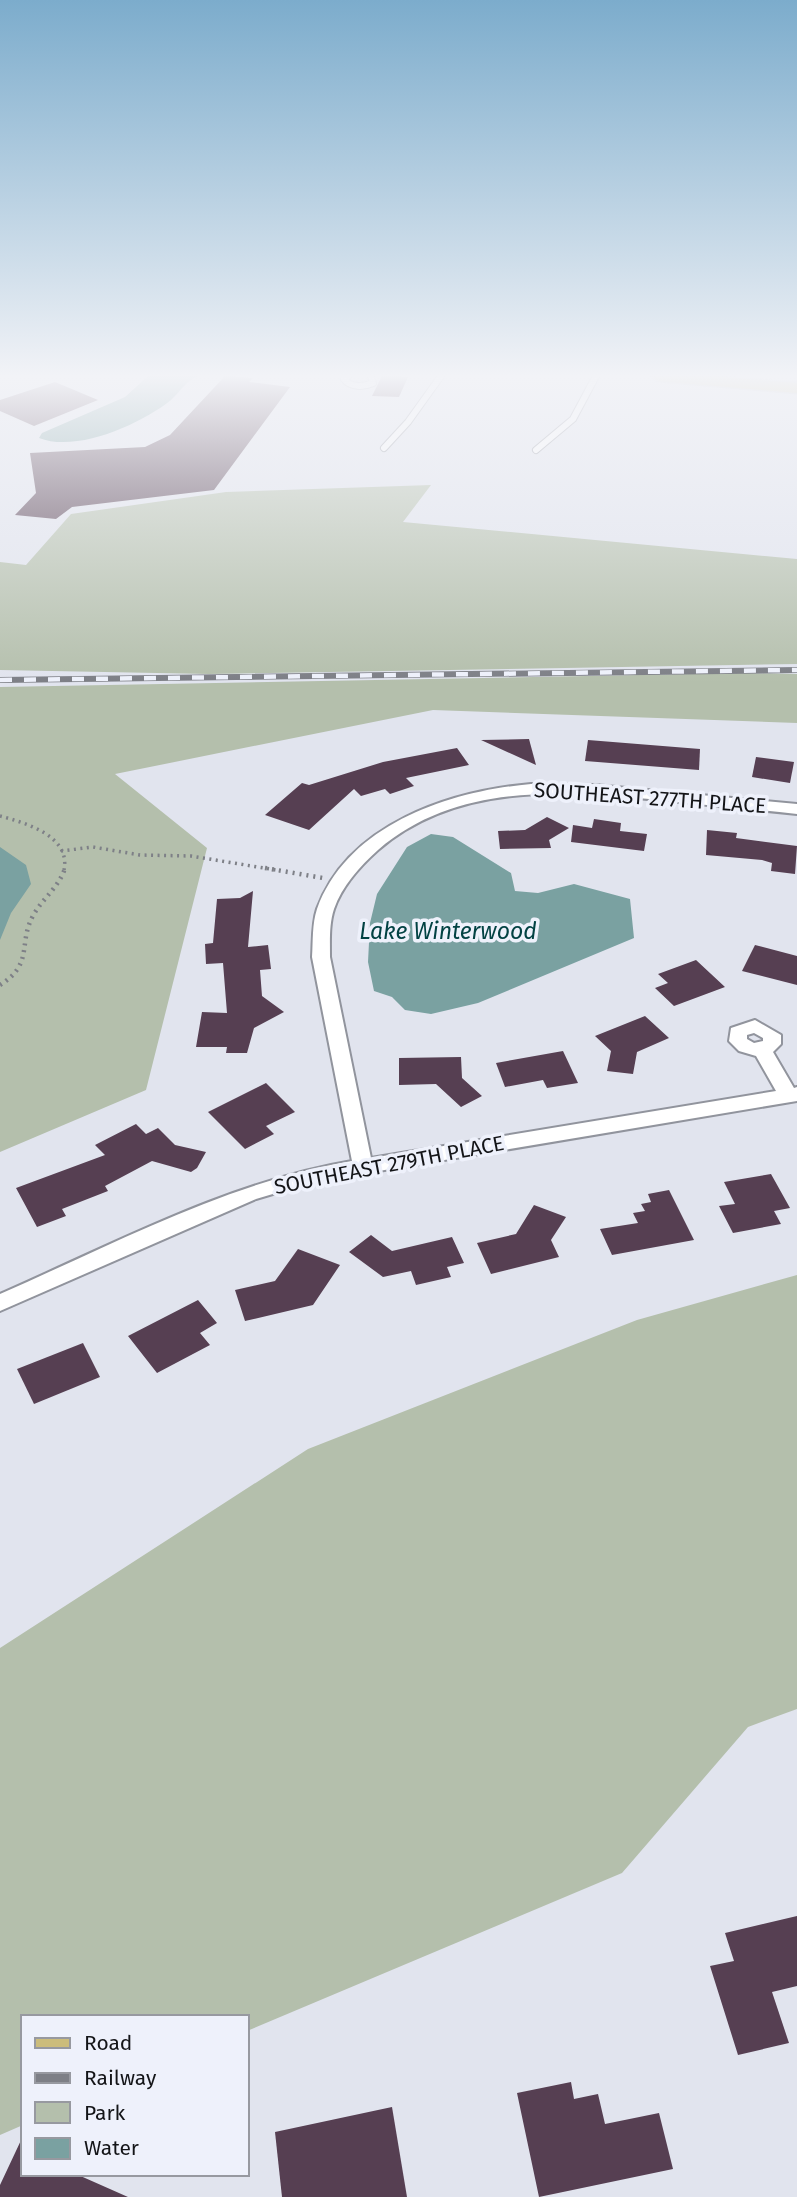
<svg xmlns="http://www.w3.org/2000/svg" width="797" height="2197" font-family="'Fira Sans',sans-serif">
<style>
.green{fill:#b4bfac}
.water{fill:#7aa1a1}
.building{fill:#563f52}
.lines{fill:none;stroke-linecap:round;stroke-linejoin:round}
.service-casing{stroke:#91949d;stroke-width:8}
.minor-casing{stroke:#91949d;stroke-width:4}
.primary-casing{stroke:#c2c2c3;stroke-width:3}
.path-far1{stroke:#7e8087;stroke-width:3.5;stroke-dasharray:2 4.5;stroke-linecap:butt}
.path{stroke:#7e8087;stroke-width:4.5;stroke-dasharray:2 5;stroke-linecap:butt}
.service{stroke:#fff;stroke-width:6}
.minor{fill:#fff;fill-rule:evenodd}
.primary{fill:#cbbc7b;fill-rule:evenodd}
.rail-casing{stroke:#7d7f86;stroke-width:6}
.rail{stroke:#eef1fb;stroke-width:4.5;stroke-dasharray:12;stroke-linecap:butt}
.labels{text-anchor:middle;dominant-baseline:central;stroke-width:7;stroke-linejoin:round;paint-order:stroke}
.street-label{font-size:21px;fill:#141518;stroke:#eef1fb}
.water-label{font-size:23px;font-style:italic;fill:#024243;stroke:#eef1fb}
</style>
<rect width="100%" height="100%" fill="#e1e4ee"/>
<g class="green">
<polygon points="431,485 403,522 797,559 797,664 209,674 0,670 0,562 26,565 71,514 226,492"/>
<polygon points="743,673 797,674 797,723 433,710 115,774 207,848 146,1090 0,1152 0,687"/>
<polygon points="797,1275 797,1709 748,1727 622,1873 247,2031 247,2017 23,2017 23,2125 0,2135 0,1648 308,1449 637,1320"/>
</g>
<g class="water">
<path d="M148 376H199C186 380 181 391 171 400 141 424 77 453 39 438L42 433 125 397Z"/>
<polygon points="431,834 453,837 511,873 515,891 538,893 574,884 630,899 634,938 478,1003 431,1014 405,1010 392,997 374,991 368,962 370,923 377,894 407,847"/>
<polygon points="0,847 26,865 31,884 11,913 0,940"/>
</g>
<g class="building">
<polygon points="225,376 253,378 249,382 290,387 214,490 72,507 56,519 15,515 36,493 30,453 145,447 170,435"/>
<polygon points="382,376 408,377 399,397 372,396"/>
<polygon points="55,382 98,400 34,426 0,411 0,400"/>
<polygon points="529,739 536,765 481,740"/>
<polygon points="588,740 700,749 699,770 585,761"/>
<polygon points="457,748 469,765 406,778 414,786 390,794 385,789 361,796 354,789 309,830 265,815 302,783 309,785 383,762"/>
<polygon points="756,757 794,762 790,783 752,777"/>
<polygon points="547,817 569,828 549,840 551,848 500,849 498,831 525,830"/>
<polygon points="594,819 621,823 620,831 647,834 644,851 571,842 573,825 592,828"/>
<polygon points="707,830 737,833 736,838 797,846 795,874 771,871 772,863 762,860 706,855"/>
<polygon points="253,891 248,947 268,945 271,969 260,970 262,996 284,1012 254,1028 247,1053 226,1053 227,1047 196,1047 202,1012 227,1013 223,963 206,964 205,944 213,943 217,899 240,898"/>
<polygon points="755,945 797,956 797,985 742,971"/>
<polygon points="696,960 725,987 674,1006 655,988 668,983 658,974"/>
<polygon points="645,1016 669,1038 637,1052 633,1074 607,1071 611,1051 595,1036"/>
<polygon points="563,1051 578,1083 547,1088 543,1080 505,1087 496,1063"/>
<polygon points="461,1057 462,1078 482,1096 461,1107 436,1084 399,1085 399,1058"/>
<polygon points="266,1083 295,1112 266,1126 274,1134 245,1149 208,1112"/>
<polygon points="136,1124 146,1134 158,1128 175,1145 206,1152 197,1168 191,1172 152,1161 105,1186 108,1191 62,1209 66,1216 37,1227 16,1188 105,1155 95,1145"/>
<polygon points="771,1174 790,1208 774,1211 781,1224 733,1233 719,1206 735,1204 724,1182"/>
<polygon points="669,1190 694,1240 612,1255 600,1229 638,1223 633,1213 645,1211 641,1204 651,1202 648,1194"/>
<polygon points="534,1205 566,1217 551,1240 559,1257 491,1274 477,1243 516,1234"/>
<polygon points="371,1235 392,1251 452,1237 464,1263 447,1267 451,1277 416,1285 411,1271 383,1277 349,1252"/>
<polygon points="298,1249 340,1265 313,1305 245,1321 235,1290 275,1281"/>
<polygon points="198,1300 217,1323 200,1333 210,1345 157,1373 128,1336"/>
<polygon points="83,1343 100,1377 34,1404 17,1369"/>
<polygon points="797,1916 797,1986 772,1992 789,2043 738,2055 710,1966 734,1961 725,1933"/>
<polygon points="571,2082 574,2099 598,2094 605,2124 659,2113 673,2169 539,2197 517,2093"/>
<polygon points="392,2107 407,2197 282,2197 275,2132"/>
<polygon points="23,2136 23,2174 76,2174 128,2197 0,2197 0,2185"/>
</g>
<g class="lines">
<defs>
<g id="service">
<path d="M348 376 344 379C351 388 364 387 373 383L371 376"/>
<polyline points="384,448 408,422 441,376"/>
<polyline points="536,450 573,419 596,376"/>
</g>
<path id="minor" d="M531 784 595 785 797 804V814C751 809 705 805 659 800 563 791 457 782 378 850 360 866 342 886 334 909 329 924 330 941 330 957L371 1158 776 1091 756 1056 739 1051 729 1041 731 1028 755 1020 781 1035V1044L773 1052 794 1088 797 1087V1101L313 1182 256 1199 0 1311V1294C114 1244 228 1182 352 1161L312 957C313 941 312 924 317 909 348 824 450 791 531 784ZM754 1033 763 1038V1041L754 1043 747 1039V1035Z"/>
<polygon id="primary" points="650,376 711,376 797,383 797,393 658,381"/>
</defs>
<use href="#service" class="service-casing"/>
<use href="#minor" class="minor-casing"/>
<use href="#primary" class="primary-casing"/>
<g class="path-far1">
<path d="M0 816C26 823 71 836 64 870"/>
<polyline points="61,851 93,847 140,855 191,856 276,870"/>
</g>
<g class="path">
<polyline points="265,868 323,878"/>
<path d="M0 985C35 963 17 943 34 914 44 897 59 887 65 868"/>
</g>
<use href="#service" class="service"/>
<use href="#minor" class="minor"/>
<use href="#primary" class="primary"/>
<defs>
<polyline id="rail" points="0,680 797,670"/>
</defs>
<use href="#rail" class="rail-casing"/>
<use href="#rail" class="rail"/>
</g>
<linearGradient id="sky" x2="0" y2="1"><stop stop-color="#7caccc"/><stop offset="0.55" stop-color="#f2f3f7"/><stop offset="1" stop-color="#f2f3f7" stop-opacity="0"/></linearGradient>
<rect width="797" height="683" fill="url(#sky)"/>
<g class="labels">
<g class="street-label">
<text transform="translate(650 798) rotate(4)">SOUTHEAST 277TH PLACE</text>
<text transform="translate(389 1165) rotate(-11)">SOUTHEAST 279TH PLACE</text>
</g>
<g class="water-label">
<text x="448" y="931">Lake Winterwood</text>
</g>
</g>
<rect x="21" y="2015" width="228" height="161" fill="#eef1fb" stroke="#9799a0" stroke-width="2"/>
<rect x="35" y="2038" width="35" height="10" fill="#cbbc7b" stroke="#9799a0" stroke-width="2"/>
<text x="84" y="2050" font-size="21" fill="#141518">Road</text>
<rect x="35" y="2073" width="35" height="10" fill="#7d7f86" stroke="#9799a0" stroke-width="2"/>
<text x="84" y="2085" font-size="21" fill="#141518">Railway</text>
<rect x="35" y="2102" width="35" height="21" fill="#b4bfac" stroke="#9799a0" stroke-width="2"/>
<text x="84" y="2120" font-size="21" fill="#141518">Park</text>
<rect x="35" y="2138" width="35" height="21" fill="#7aa1a1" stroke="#9799a0" stroke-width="2"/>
<text x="84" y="2155" font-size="21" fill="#141518">Water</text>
</svg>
